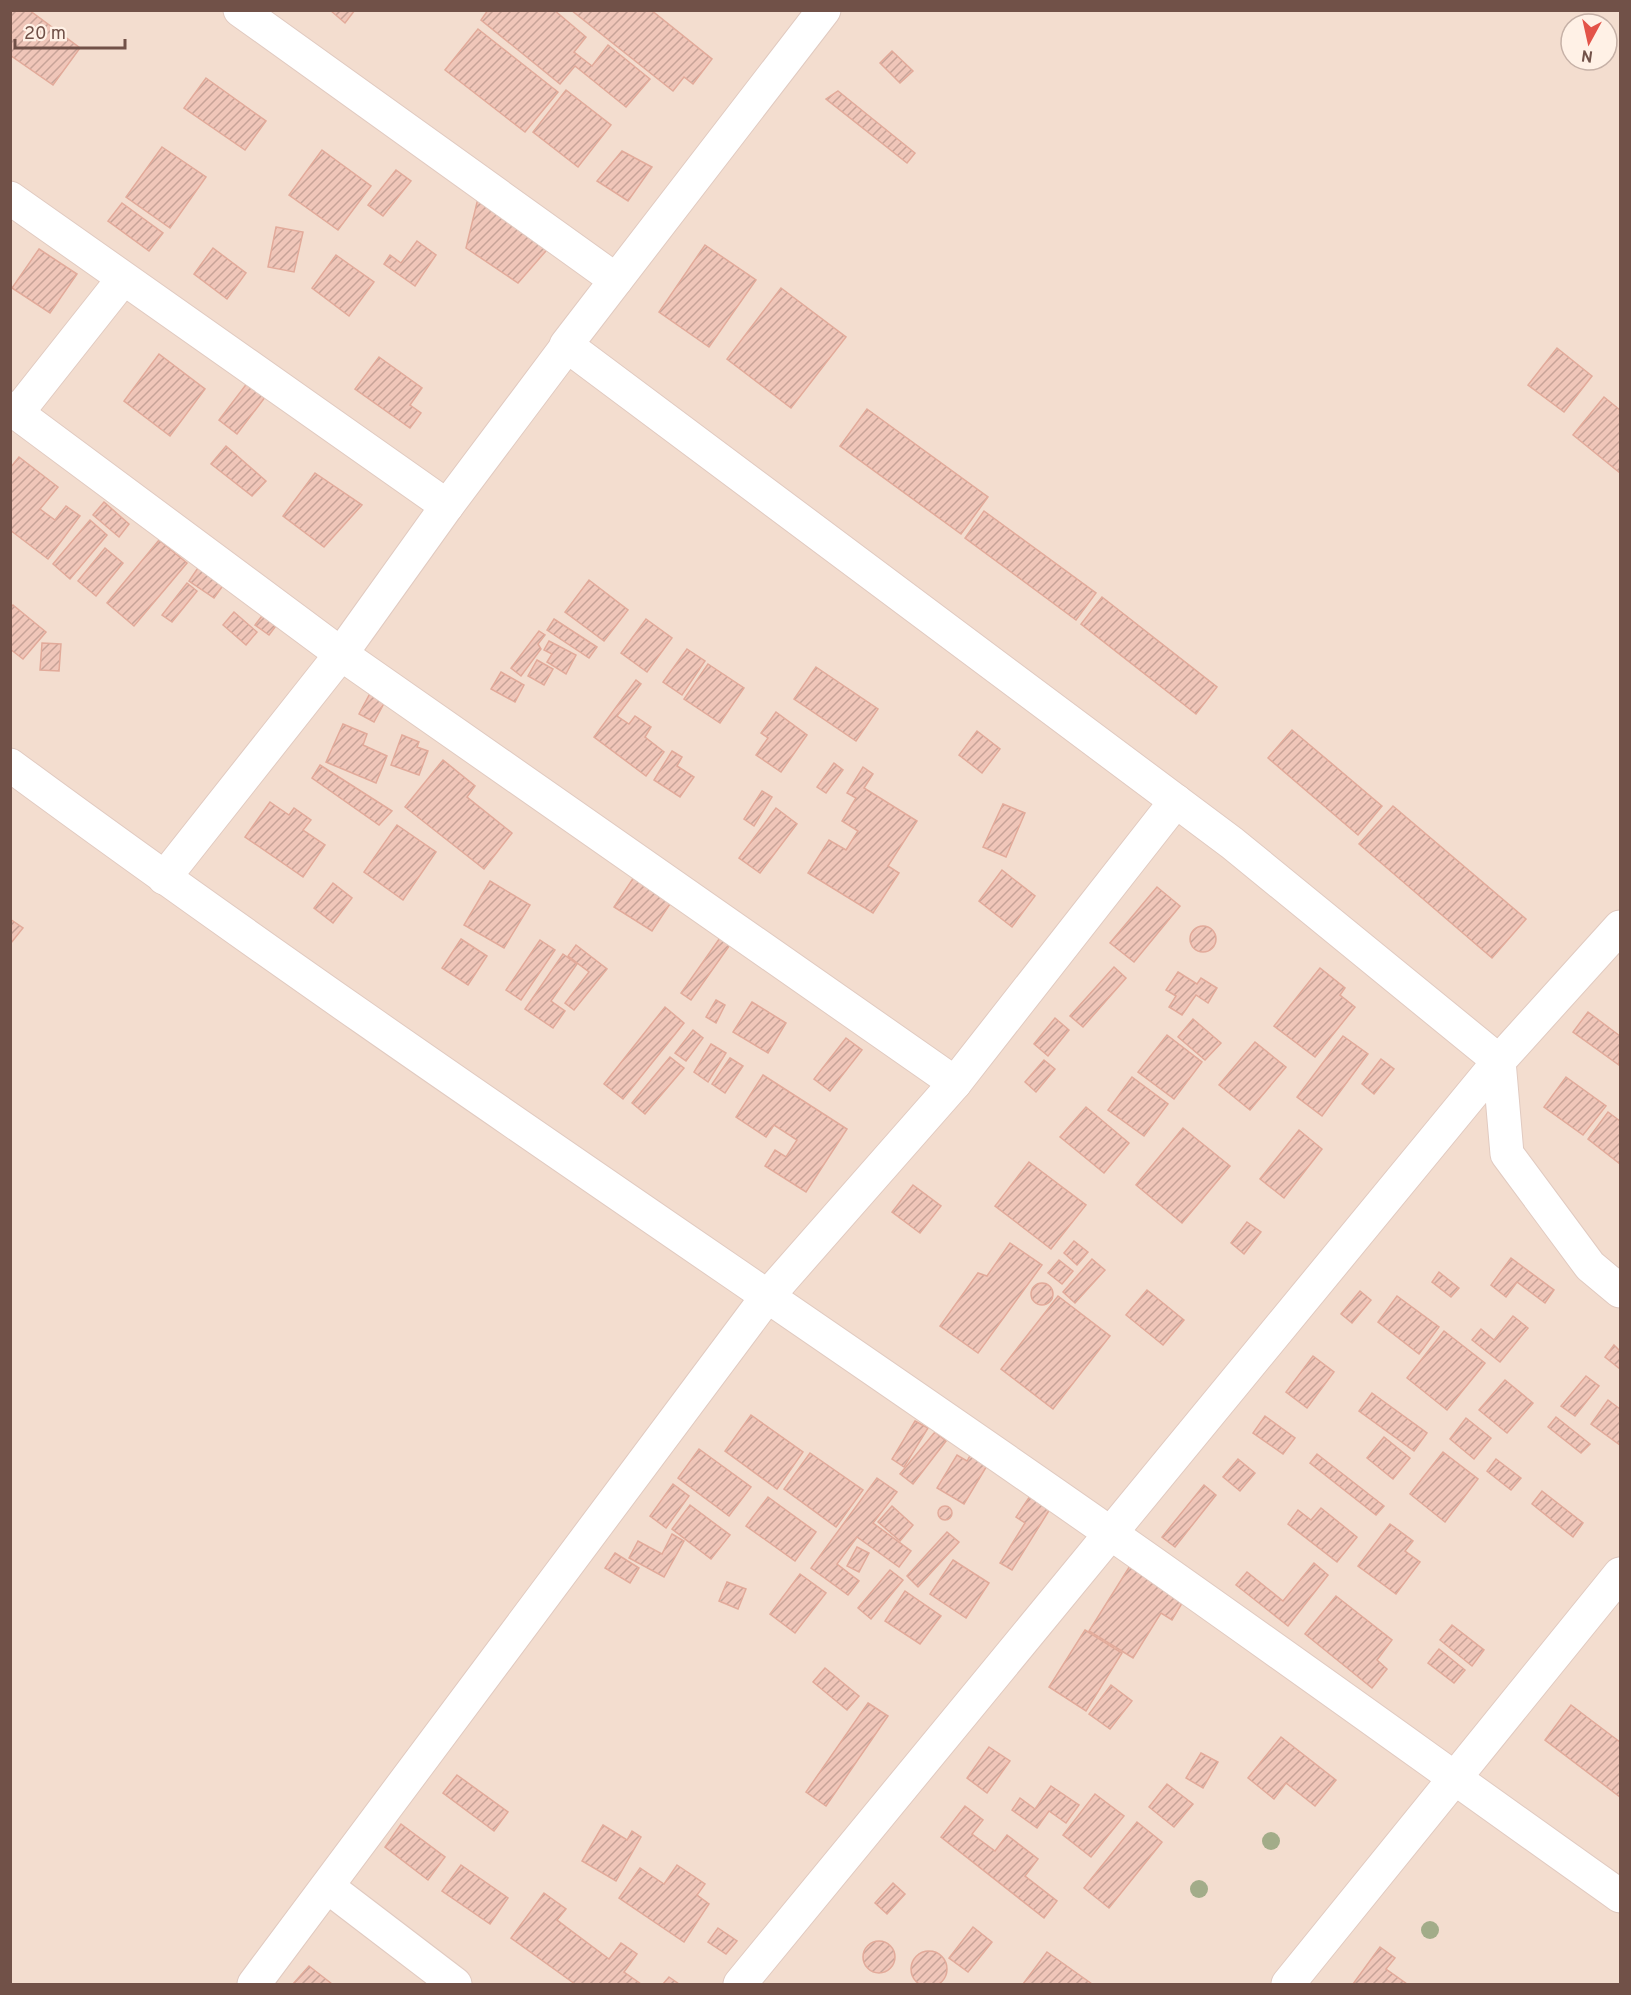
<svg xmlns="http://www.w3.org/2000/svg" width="1631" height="1995" font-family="Overpass,sans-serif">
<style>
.residential{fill:#f3ddcf;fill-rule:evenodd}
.building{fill:url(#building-hatch);stroke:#e2aa9a;stroke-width:1.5}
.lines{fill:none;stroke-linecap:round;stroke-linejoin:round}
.minor-casing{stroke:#e1cac0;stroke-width:35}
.minor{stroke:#fff;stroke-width:33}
.tree{fill:#a2ac89}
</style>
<defs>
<pattern id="building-hatch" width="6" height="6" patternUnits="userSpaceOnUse" patternTransform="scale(1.5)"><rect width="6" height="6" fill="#f0c6b9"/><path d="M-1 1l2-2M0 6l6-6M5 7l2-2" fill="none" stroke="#c7a398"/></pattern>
</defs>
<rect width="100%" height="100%" fill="#fbede0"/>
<path class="residential" d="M11 11H1620V1984H11ZM1571 24H1607V60H1571Z"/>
<g class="building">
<polygon points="10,10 29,10 80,48 53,85 10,55"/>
<polygon points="330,10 355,10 345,23"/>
<polygon points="488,10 554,10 586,37 574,52 592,66 608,45 650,79 626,107 575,66 560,84 481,20"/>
<polygon points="571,10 651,10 712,59 693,84 684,77 673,91"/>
<polygon points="478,29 558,92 525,132 445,70"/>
<polygon points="892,51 913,71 900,83 880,63"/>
<polygon points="206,78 266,121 245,150 184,108"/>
<polygon points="566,90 611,125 578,167 533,132"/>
<polygon points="838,91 915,153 907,163 826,99"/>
<polygon points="162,147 206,177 170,228 126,197"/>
<polygon points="322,150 371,186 338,230 289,195"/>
<polygon points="622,151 652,167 628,201 597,181"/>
<polygon points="396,170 411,181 383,216 368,205"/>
<polygon points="480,190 552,244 518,283 466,248"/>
<polygon points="122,203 163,233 149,251 108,221"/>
<polygon points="276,227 303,232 294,272 268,267"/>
<polygon points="417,241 436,255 415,286 384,264 390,255 401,263"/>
<polygon points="705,245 756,280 709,347 659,312"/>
<polygon points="213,248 246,273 227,299 194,274"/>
<polygon points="39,249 77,274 50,313 12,288"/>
<polygon points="336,255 374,282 349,316 312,288"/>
<polygon points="781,288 846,337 791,408 727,359"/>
<polygon points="1557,348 1592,376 1564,412 1528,385"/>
<polygon points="159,354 205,389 170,436 124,401"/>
<polygon points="379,357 422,388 410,405 421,413 410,428 355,389"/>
<polygon points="248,382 266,396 237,434 219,420"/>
<polygon points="1604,397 1620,410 1620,473 1573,435"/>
<polygon points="867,409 988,497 961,534 840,446"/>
<polygon points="226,446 266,481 252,496 211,464"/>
<polygon points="19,457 58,487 40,509 55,520 66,506 80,516 48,559 10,530 10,468"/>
<polygon points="315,473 362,505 324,547 283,516"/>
<polygon points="104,502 129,524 119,537 93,515"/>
<polygon points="984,511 1096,593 1076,620 965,538"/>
<polygon points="90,520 107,535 70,579 53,564"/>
<polygon points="159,540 187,563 134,626 107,603"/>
<polygon points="105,548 123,563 96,596 78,581"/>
<polygon points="202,562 227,580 214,598 189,581"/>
<polygon points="589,580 628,610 604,641 565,612"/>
<polygon points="187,583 197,591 172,622 162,615"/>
<polygon points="1102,597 1217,687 1196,714 1081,624"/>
<polygon points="13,605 46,632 23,659 10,649 10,608"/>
<polygon points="268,608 282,618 269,635 255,625"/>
<polygon points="234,612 257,632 246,645 223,625"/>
<polygon points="554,619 597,647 589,658 547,630"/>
<polygon points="646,619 672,638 647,672 621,653"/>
<polygon points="539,631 545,635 538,644 541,649 521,676 511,668"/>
<polygon points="549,641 576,655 566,674 547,662 552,654 544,650"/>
<polygon points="42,643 61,644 59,671 40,670"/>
<polygon points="687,649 705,661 682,695 663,682"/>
<polygon points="537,660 553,669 544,685 528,676"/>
<polygon points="708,664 744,688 720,723 684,699"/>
<polygon points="816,667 878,709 856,741 794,699"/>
<polygon points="501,672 524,685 515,702 491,689"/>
<polygon points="636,680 641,684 617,716 629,724 635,716 651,727 645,737 664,752 646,776 594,737"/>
<polygon points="375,684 390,692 374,722 359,714"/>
<polygon points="776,712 807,735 781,772 756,755 768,738 761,733"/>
<polygon points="343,724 367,734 363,745 387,756 376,783 326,762"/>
<polygon points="1292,730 1382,806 1358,835 1268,758"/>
<polygon points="977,731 1000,749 982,773 959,755"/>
<polygon points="402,735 419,742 417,747 428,751 419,775 391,765"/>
<polygon points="672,751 682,757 677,766 694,777 680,797 654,780"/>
<polygon points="443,760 475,786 467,797 512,833 484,869 405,807"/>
<polygon points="834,763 843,770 826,793 817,787"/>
<polygon points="320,765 392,811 379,825 312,778"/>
<polygon points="863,767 873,774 864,788 917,821 888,866 899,873 873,913 808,873 829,840 846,850 858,831 842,821 856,798 847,793"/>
<polygon points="762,791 772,797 754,826 744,819"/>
<polygon points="270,802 289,815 294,808 311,820 303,830 325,845 303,877 245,837"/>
<polygon points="1003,804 1025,813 1006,857 983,847"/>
<polygon points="1393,806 1526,919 1492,958 1359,844"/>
<polygon points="776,808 797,824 760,873 739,858"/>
<polygon points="397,825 436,852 403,900 364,872"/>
<polygon points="1002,870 1035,896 1012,927 979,901"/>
<polygon points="638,871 676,895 652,931 614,907"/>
<polygon points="490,881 530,905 504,948 464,925"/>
<polygon points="333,883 352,898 333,923 314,908"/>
<polygon points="1157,887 1180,906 1134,962 1110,943"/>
<polygon points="10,919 23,928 11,943 10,943"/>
<circle cx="1203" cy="939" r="13"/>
<polygon points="722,935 732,942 691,1000 681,993"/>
<polygon points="461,939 487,956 468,985 442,968"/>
<polygon points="540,940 555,950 521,1000 506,990"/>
<polygon points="576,945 607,969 574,1010 565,1003 589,972 568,956"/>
<polygon points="563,954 577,964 551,1001 565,1011 553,1028 525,1009"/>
<polygon points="1114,967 1126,978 1083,1027 1070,1016"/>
<polygon points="1320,968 1345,988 1340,995 1355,1007 1315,1057 1274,1026"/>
<polygon points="1178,972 1197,984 1201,978 1217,988 1208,1003 1196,995 1182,1015 1169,1007 1176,996 1166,990"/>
<polygon points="716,1000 725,1005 716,1023 706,1017"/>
<polygon points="752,1002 786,1023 768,1053 733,1032"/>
<polygon points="665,1007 684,1023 623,1099 604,1084"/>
<polygon points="1588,1012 1620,1036 1619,1065 1573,1032"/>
<polygon points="1055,1018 1069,1030 1048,1056 1034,1044"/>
<polygon points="1193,1019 1221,1043 1205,1060 1178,1037"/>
<polygon points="693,1030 703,1038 686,1061 675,1053"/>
<polygon points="1167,1035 1202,1062 1174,1099 1138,1072"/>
<polygon points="1343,1036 1368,1054 1322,1116 1297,1097"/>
<polygon points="846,1038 862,1050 830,1091 814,1079"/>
<polygon points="1255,1042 1286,1067 1250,1110 1219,1085"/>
<polygon points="711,1044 726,1053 708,1082 694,1072"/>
<polygon points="670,1057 684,1068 645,1114 632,1103"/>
<polygon points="730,1058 743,1066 725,1093 712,1084"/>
<polygon points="1381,1059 1394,1069 1374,1094 1362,1084"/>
<polygon points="1044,1060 1055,1069 1036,1092 1025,1082"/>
<polygon points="763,1075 847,1129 806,1192 765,1166 775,1150 786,1157 797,1140 774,1125 766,1137 736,1117"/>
<polygon points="1132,1077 1168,1104 1144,1136 1108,1110"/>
<polygon points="1566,1077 1606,1106 1583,1135 1544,1107"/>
<polygon points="1086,1107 1129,1143 1104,1173 1060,1137"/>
<polygon points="1608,1112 1620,1121 1620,1164 1588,1139"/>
<polygon points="1183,1128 1230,1166 1182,1223 1136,1185"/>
<polygon points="1299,1130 1322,1149 1284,1198 1260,1179"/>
<polygon points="1029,1162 1086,1205 1051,1249 995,1206"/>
<polygon points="913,1185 941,1206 920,1233 892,1212"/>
<polygon points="1247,1222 1261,1232 1244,1254 1231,1243"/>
<polygon points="1074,1241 1088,1252 1077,1265 1064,1253"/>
<polygon points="1010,1243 1042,1265 978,1353 940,1326 978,1273 987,1276"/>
<polygon points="1511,1258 1554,1290 1545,1303 1517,1282 1506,1297 1491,1285"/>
<polygon points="1092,1259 1105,1270 1075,1303 1063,1292"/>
<polygon points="1059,1260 1073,1271 1062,1284 1048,1273"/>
<polygon points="1439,1272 1459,1288 1451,1297 1432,1282"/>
<circle cx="1042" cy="1294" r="11"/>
<polygon points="1147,1290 1184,1320 1163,1345 1126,1315"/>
<polygon points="1360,1291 1371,1300 1352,1323 1341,1314"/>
<polygon points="1058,1296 1110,1336 1053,1409 1001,1369"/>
<polygon points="1397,1296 1439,1327 1419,1354 1378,1322"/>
<polygon points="1513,1316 1528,1328 1500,1362 1472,1340 1481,1329 1494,1340"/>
<polygon points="1444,1331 1485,1363 1447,1410 1407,1378"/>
<polygon points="1614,1345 1620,1351 1620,1369 1605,1357"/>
<polygon points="1313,1356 1334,1372 1307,1408 1286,1392"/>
<polygon points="1586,1376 1599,1386 1575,1416 1561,1406"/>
<polygon points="1505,1380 1533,1403 1507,1433 1479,1410"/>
<polygon points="1372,1393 1427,1433 1414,1451 1359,1411"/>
<polygon points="1608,1400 1620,1409 1620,1445 1591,1424"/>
<polygon points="751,1415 803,1452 777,1489 725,1451"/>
<polygon points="1265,1416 1295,1438 1283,1454 1253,1433"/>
<polygon points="1556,1417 1590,1444 1581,1453 1548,1427"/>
<polygon points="1466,1418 1491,1438 1474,1459 1450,1439"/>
<polygon points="915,1421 928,1428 904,1467 892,1459"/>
<polygon points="935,1432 946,1441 913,1484 900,1474"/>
<polygon points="1384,1437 1410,1458 1393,1479 1367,1458"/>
<polygon points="699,1449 751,1487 729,1516 678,1478"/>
<polygon points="1443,1452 1478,1479 1445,1522 1410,1494"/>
<polygon points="810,1453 863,1490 836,1527 784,1489"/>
<polygon points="971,1454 988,1464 964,1504 937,1488 957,1455 967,1461"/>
<polygon points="1317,1454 1384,1506 1376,1515 1310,1463"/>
<polygon points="1238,1459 1255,1473 1240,1491 1223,1477"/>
<polygon points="1496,1459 1521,1478 1511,1490 1487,1471"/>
<polygon points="877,1478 897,1492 873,1523 911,1551 899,1567 857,1537 837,1564 859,1581 848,1595 811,1568"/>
<polygon points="673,1484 689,1496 666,1528 650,1516"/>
<polygon points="1204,1485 1216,1495 1175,1547 1162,1537"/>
<polygon points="1542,1491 1583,1523 1573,1537 1532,1504"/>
<polygon points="1030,1496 1050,1509 1012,1570 1000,1563 1025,1523 1016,1517"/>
<polygon points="768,1497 816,1532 795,1561 746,1526"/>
<polygon points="690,1505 730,1535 711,1559 672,1529"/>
<polygon points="892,1506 913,1525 900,1541 878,1522"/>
<circle cx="945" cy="1513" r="7"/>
<polygon points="1321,1508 1357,1537 1337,1562 1288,1524 1298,1510 1311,1520"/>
<polygon points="1390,1524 1413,1541 1405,1551 1420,1562 1396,1594 1358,1566"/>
<polygon points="947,1532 959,1542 918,1587 907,1576"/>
<polygon points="672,1534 684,1541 664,1577 629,1558 638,1541 662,1554"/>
<polygon points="857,1547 869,1553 859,1572 847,1566"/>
<polygon points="615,1553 639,1568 630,1583 605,1568"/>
<polygon points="1135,1558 1184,1600 1172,1620 1161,1613 1133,1658 1089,1631"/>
<polygon points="953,1560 989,1583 966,1618 930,1594"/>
<polygon points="1314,1563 1328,1575 1288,1626 1236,1585 1247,1572 1283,1601"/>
<polygon points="890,1570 903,1580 871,1619 858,1608"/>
<polygon points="800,1574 826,1593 795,1633 770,1614"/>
<polygon points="727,1582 746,1589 738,1609 719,1601"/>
<polygon points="905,1591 941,1616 920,1644 885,1621"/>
<polygon points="1336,1596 1392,1640 1377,1660 1387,1669 1372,1688 1305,1634"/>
<polygon points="1452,1625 1484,1650 1472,1666 1440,1640"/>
<polygon points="1085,1630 1122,1653 1086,1711 1049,1687"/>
<polygon points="1439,1649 1465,1670 1454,1683 1428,1663"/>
<polygon points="825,1668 859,1696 847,1710 813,1682"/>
<polygon points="1111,1685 1132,1701 1110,1729 1089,1714"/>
<polygon points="868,1703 888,1716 826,1806 806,1792"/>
<polygon points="1571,1705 1620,1742 1620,1797 1545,1740"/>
<polygon points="1281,1737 1336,1780 1315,1806 1286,1783 1274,1799 1248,1778"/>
<polygon points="989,1747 1010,1761 987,1793 967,1778"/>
<polygon points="1201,1753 1218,1762 1203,1788 1186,1778"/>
<polygon points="457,1775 508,1812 494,1831 443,1793"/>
<polygon points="1167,1784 1193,1804 1174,1827 1149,1807"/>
<polygon points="1051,1786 1079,1805 1066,1823 1049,1811 1037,1828 1012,1810 1020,1798 1035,1809"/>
<polygon points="1095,1794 1124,1816 1091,1857 1063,1835"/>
<polygon points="965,1806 983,1820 972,1834 995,1851 1007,1835 1038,1859 1025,1876 1057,1901 1044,1918 941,1837"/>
<polygon points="1137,1822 1162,1842 1109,1908 1084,1888"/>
<polygon points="401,1824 445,1857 428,1880 385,1847"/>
<polygon points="603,1825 627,1840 632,1831 641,1837 616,1881 582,1861"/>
<polygon points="461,1865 508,1898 490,1924 442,1891"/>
<polygon points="677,1865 705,1884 697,1895 709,1904 684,1942 619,1898 640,1868 664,1884"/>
<polygon points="893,1883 905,1894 887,1914 875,1903"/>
<polygon points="544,1893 566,1909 557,1920 609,1959 621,1943 637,1954 624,1972 641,1984 575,1984 511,1938"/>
<polygon points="973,1927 992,1942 968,1972 949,1958"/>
<polygon points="718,1928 737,1941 726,1954 708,1942"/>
<circle cx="879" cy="1957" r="16"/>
<polygon points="1380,1947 1395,1958 1386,1969 1407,1984 1353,1984"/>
<circle cx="929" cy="1969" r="18"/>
<polygon points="1047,1952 1092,1984 1023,1984"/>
<polygon points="309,1966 332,1984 293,1984"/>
<polygon points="669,1977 679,1984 663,1984"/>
</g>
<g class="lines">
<defs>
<g id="minor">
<polyline points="240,10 616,280"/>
<polyline points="824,10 566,345 1232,843 1499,1061 1620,927"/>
<polyline points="10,198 447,506 567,346"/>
<polyline points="10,408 341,654 955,1083"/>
<polyline points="17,413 123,279"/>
<path d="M10 765C371 1031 746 1278 1113 1535 1283 1654 1451 1776 1620 1896"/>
<polyline points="164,878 341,654 447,506"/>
<polyline points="1499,1061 1507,1154 1590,1266 1620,1291"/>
<polyline points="328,1887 455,1984"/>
<polyline points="254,1984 766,1298 955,1083 1176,801"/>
<polyline points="740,1984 1499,1061"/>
<polyline points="1288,1984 1620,1574"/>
</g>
</defs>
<use href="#minor" class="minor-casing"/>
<use href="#minor" class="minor"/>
</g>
<g class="tree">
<circle cx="1271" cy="1841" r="9"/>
<circle cx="1199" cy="1889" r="9"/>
<circle cx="1430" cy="1930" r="9"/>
</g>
<rect width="1631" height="1995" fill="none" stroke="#715148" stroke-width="24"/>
<g transform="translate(1589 42) rotate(188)"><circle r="28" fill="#fff1e6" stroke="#c6b1a7" stroke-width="1.5"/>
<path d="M0-4.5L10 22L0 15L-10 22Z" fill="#e35348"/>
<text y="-9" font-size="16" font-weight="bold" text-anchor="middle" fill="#715148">N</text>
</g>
<path d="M15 39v9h110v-9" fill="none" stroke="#715148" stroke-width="3"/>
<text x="24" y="39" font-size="18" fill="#715148" stroke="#fff1e6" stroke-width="4.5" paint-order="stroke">20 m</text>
</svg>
